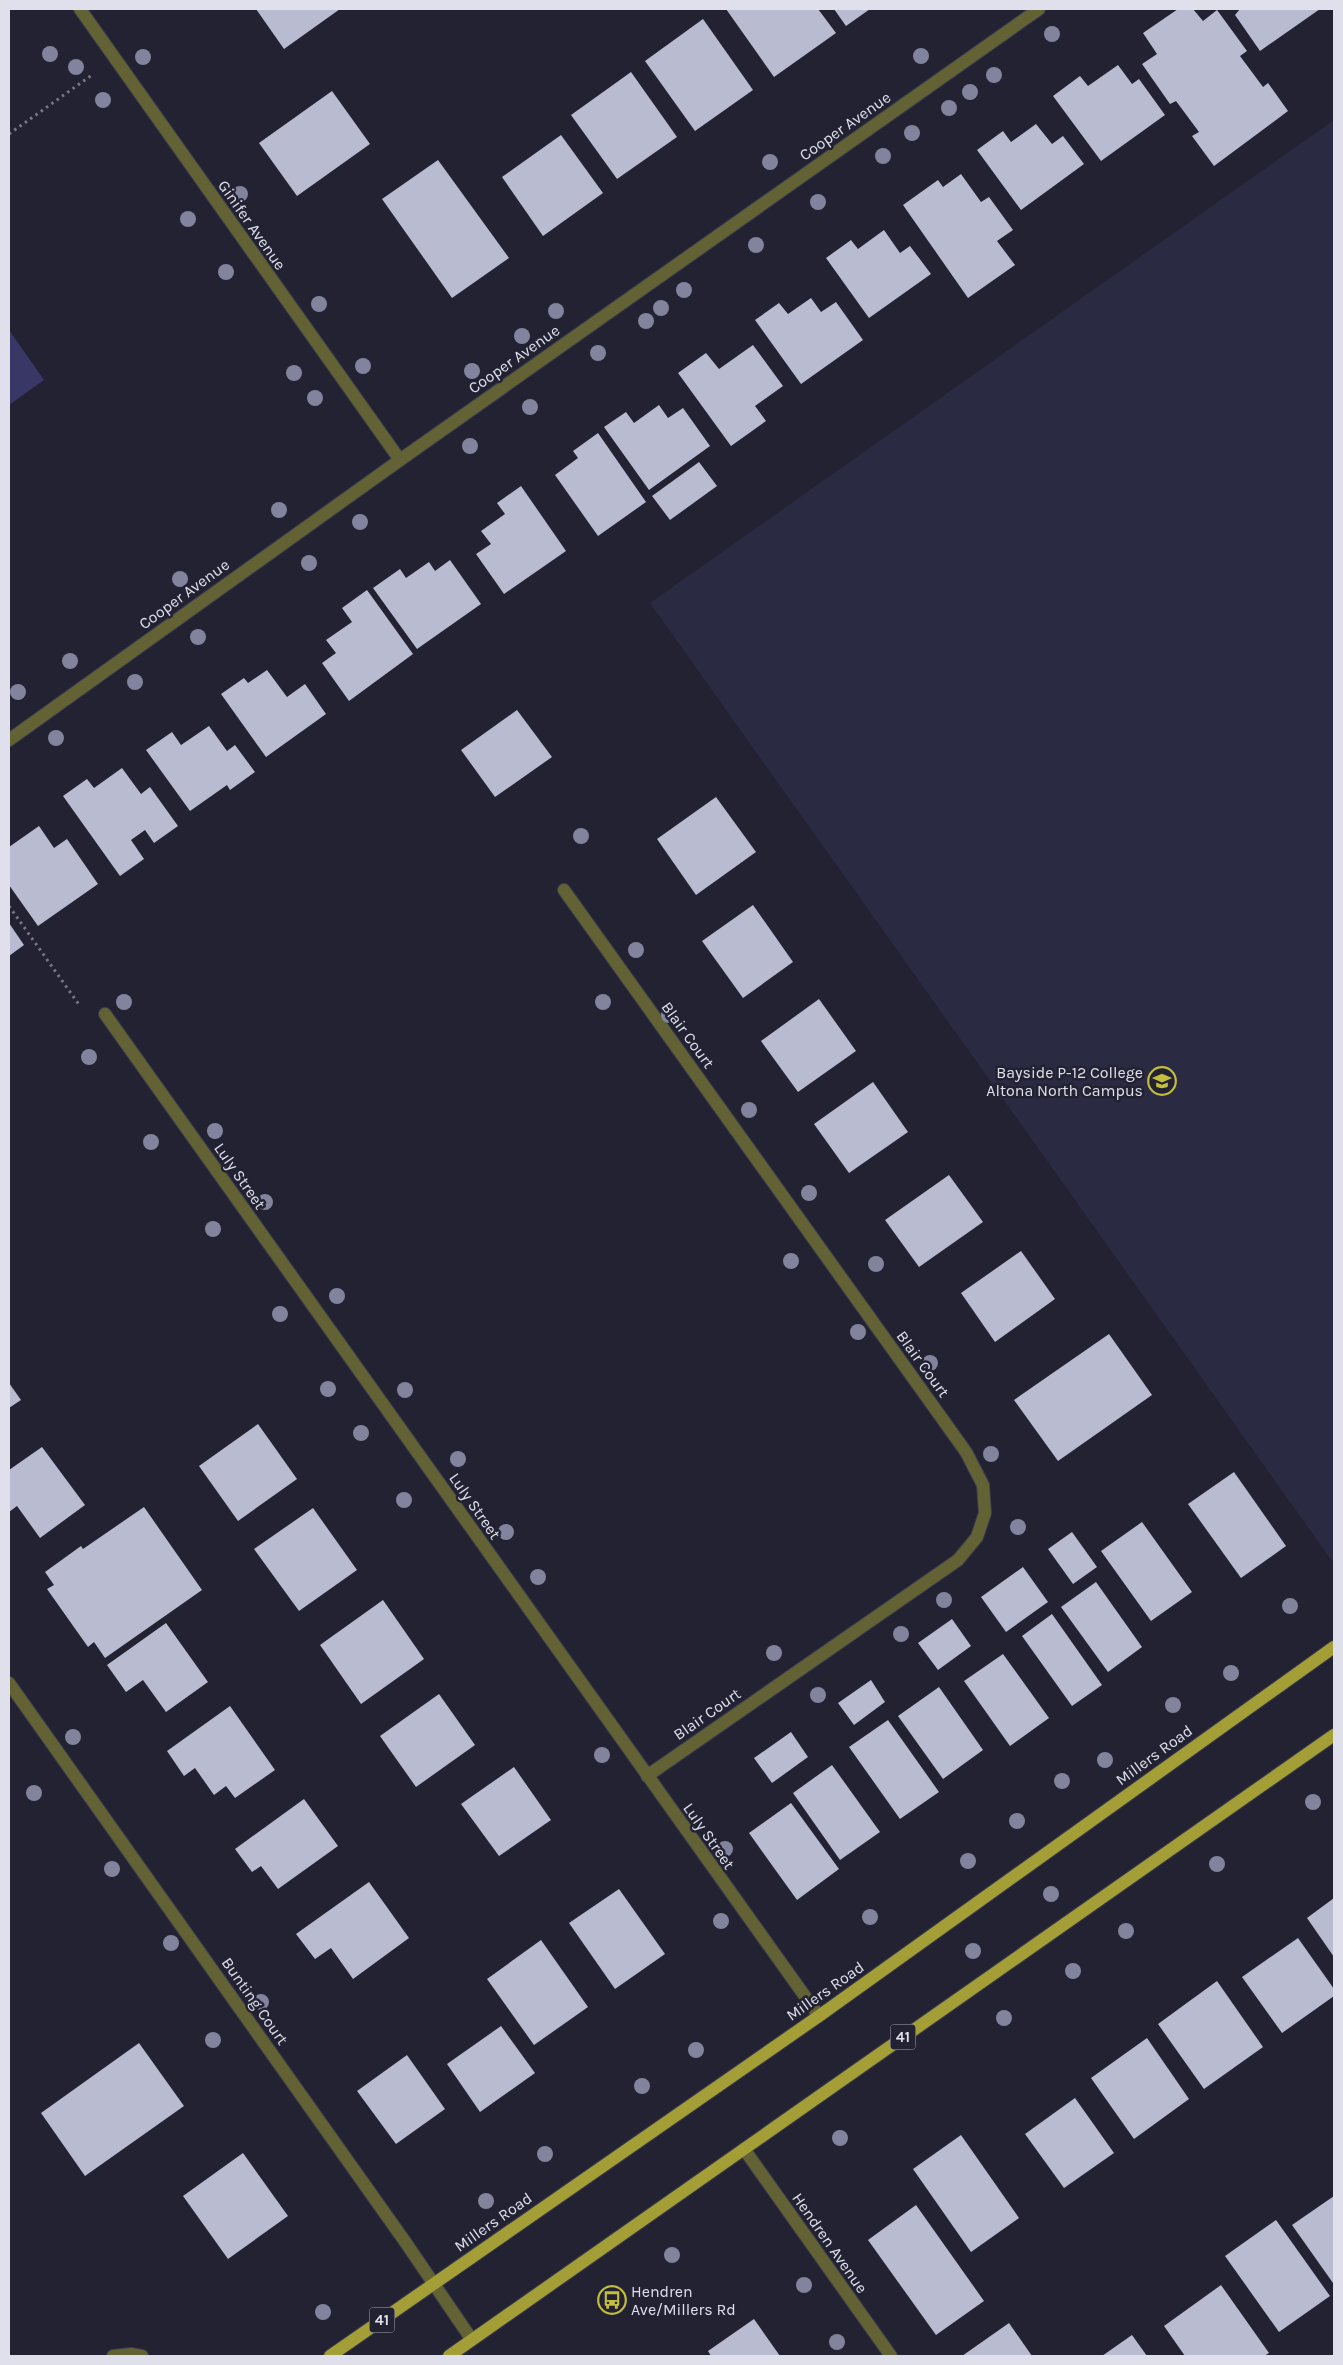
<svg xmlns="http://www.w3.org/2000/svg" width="1343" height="2365" font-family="Karla,sans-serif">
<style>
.built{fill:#2a2b42}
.green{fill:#383766}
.building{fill:#b9bbd1}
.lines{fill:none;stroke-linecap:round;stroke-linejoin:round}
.minor-casing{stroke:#3c3d4d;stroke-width:14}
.major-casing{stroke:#3c3d4d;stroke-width:14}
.path{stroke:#767684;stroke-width:3;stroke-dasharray:2.5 4;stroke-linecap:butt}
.minor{stroke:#636234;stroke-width:12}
.major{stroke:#a39e36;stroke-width:12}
.tree{fill:#82839d}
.labels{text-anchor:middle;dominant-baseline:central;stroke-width:5;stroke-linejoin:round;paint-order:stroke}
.shield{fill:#223;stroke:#a6a7b4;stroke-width:1}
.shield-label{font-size:15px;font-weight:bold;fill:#dfe0eb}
.street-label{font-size:16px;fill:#dfe0eb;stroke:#223}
.poi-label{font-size:16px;fill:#dfe0eb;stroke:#223;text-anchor:end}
</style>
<rect width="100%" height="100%" fill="#223"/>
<polygon class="built" points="1334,120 1334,1560 1332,1561 650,603"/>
<polygon class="green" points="9,330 44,380 9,405"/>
<g class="building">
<polygon points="256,9 340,9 284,49"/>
<polygon points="726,9 818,9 836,33 774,77"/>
<polygon points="834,9 870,9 846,26"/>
<polygon points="1178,9 1193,9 1203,21 1217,10 1247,51 1240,56 1263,87 1268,83 1288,111 1214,166 1192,136 1199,132 1176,101 1170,104 1142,64 1157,54 1143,33"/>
<polygon points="1240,9 1320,9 1260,51 1235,15"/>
<polygon points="703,19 753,90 695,131 645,61"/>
<polygon points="1118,65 1132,84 1139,79 1165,115 1101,161 1053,96 1080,76 1088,86"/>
<polygon points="631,72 677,137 617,179 571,115"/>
<polygon points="332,91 370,144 297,196 259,143"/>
<polygon points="1036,124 1052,144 1063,136 1084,164 1021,210 977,150 1003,131 1011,142"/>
<polygon points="561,135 603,193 543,236 502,177"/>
<polygon points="438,160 509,258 452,298 382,199"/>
<polygon points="961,174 981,202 989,197 1013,230 997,241 1015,265 968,298 903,205 938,180 943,187"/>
<polygon points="884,230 900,253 910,246 931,274 869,318 826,258 851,240 858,249"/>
<polygon points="811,298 821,312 836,302 863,340 801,384 755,320 779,303 788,314"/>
<polygon points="753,345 783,386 755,406 766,421 731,446 678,373 706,353 719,369"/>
<polygon points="659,405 668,418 683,408 710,446 649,490 604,427 626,412 634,423"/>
<polygon points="598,433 646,502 598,536 555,475 578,458 573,451"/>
<polygon points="699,462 717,486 670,520 652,496"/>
<polygon points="521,486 566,551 504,594 476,554 491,544 481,531 505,514 497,503"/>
<polygon points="450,560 481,604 417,649 373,588 400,569 406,578 429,562 435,571"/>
<polygon points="367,590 413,654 349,701 322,663 336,653 326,640 352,622 342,608"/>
<polygon points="267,670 287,697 305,684 326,714 266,757 221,694 244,678 248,683"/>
<polygon points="517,710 552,757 495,797 461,750"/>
<polygon points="209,726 227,751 235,745 255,772 230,790 227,785 190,811 146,750 172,732 181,745"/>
<polygon points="122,768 141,794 150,787 178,826 154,843 145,830 131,840 144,859 120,876 63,796 87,779 94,788"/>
<polygon points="716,797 756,852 696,895 657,839"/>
<polygon points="39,826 54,848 67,839 98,884 38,926 9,885 9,847"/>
<polygon points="753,905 793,962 743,998 702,941"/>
<polygon points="9,923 24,945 9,956"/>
<polygon points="819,999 856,1051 798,1092 761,1041"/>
<polygon points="873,1082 908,1132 849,1173 814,1124"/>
<polygon points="949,1175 983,1222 919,1267 885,1220"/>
<polygon points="1021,1251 1055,1299 995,1342 961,1293"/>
<polygon points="1109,1334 1152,1395 1058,1461 1014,1400"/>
<polygon points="9,1383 21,1400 9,1408"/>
<polygon points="258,1424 297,1479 238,1521 199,1466"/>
<polygon points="42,1447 85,1505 40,1538 17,1506 9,1512 9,1470"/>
<polygon points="1234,1472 1286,1546 1241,1578 1188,1504"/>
<polygon points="144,1507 202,1590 105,1658 94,1642 88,1647 47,1589 54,1585 45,1572 81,1546 83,1549"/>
<polygon points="313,1508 357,1570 299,1611 254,1549"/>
<polygon points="1142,1522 1192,1592 1151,1621 1101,1551"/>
<polygon points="1072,1532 1097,1567 1073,1584 1048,1549"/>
<polygon points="1023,1567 1048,1602 1006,1632 981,1597"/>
<polygon points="1096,1582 1142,1647 1108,1672 1061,1607"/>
<polygon points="383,1600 424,1659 361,1704 320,1645"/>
<polygon points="1052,1614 1102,1685 1072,1706 1022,1636"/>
<polygon points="952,1619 971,1646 938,1670 918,1643"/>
<polygon points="166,1623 208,1682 166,1712 143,1680 126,1692 107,1665"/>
<polygon points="1003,1654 1049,1718 1010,1746 964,1681"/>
<polygon points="871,1680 885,1702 854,1725 838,1703"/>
<polygon points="939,1687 983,1750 943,1779 898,1716"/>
<polygon points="439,1694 475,1745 416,1787 380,1736"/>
<polygon points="230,1706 275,1770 235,1798 226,1786 214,1795 195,1768 184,1776 167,1751"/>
<polygon points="888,1720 939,1792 900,1819 849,1747"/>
<polygon points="791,1732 808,1757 772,1783 754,1758"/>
<polygon points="832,1765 880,1832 840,1860 793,1793"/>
<polygon points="514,1767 551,1820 499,1856 461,1804"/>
<polygon points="304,1799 338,1846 278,1889 261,1866 252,1872 235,1849"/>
<polygon points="791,1803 839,1869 797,1900 749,1833"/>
<polygon points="369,1882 409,1938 353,1979 331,1948 315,1959 296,1934"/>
<polygon points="619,1889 665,1954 615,1989 569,1923"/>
<polygon points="1334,1898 1334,1957 1307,1918"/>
<polygon points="1298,1938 1334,1989 1334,1996 1282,2033 1242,1977"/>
<polygon points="541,1940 588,2007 534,2045 487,1979"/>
<polygon points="1217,1981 1263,2047 1204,2089 1158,2024"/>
<polygon points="501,2026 535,2073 480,2112 447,2064"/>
<polygon points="1147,2038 1189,2099 1134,2139 1091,2078"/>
<polygon points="139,2043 184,2106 85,2176 41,2113"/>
<polygon points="407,2055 445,2109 396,2144 357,2091"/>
<polygon points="1075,2098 1114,2153 1064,2188 1025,2134"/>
<polygon points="961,2135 1019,2218 971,2252 913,2169"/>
<polygon points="243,2153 288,2216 228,2259 183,2196"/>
<polygon points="1334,2196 1334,2282 1333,2283 1292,2225"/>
<polygon points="916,2205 984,2301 936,2335 868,2240"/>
<polygon points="1276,2220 1330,2296 1279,2332 1225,2256"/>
<polygon points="1221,2285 1269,2353 1264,2356 1185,2356 1164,2326"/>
<polygon points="754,2319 780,2356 711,2356 708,2351"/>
<polygon points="1009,2323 1032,2356 962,2356"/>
<polygon points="1132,2335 1147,2356 1102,2356"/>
</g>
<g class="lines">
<defs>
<g id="minor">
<polyline points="80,9 400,460"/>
<polyline points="9,740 400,460 1039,9"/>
<polyline points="564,890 966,1452 983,1485 985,1513 977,1537 958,1560 647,1776"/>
<polyline points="105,1014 819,2016"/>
<polyline points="9,1683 406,2243 472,2340"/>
<polyline points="744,2149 891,2356"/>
<polyline points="113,2356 131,2354 142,2356"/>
</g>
<g id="major">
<polyline points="330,2356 819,2016 1334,1647"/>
<polyline points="449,2356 1334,1735"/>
</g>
</defs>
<use href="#minor" class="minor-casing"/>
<use href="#major" class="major-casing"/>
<g class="path">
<polyline points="9,134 92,75"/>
<polyline points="9,906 80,1006"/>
</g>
<use href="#minor" class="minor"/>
<use href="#major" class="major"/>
</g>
<g class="tree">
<circle cx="1052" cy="34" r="8"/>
<circle cx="50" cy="54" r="8"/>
<circle cx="921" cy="56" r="8"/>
<circle cx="143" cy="57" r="8"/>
<circle cx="76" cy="67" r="8"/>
<circle cx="994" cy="75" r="8"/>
<circle cx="970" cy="92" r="8"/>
<circle cx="103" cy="100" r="8"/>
<circle cx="949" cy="108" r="8"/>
<circle cx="912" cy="133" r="8"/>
<circle cx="883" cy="156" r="8"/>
<circle cx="770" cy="162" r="8"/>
<circle cx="240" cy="194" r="8"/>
<circle cx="818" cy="202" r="8"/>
<circle cx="188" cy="219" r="8"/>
<circle cx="756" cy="245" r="8"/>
<circle cx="226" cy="272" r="8"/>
<circle cx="684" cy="290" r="8"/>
<circle cx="319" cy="304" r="8"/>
<circle cx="661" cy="308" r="8"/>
<circle cx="556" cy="311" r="8"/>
<circle cx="646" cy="321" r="8"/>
<circle cx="522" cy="336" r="8"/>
<circle cx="598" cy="353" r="8"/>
<circle cx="363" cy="366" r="8"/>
<circle cx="472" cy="371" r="8"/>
<circle cx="294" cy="373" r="8"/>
<circle cx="315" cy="398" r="8"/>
<circle cx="530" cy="407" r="8"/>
<circle cx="470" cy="446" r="8"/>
<circle cx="279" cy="510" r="8"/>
<circle cx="360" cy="522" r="8"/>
<circle cx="309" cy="563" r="8"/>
<circle cx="180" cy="579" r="8"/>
<circle cx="198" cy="637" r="8"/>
<circle cx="70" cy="661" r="8"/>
<circle cx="135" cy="682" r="8"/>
<circle cx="18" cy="692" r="8"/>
<circle cx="56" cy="738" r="8"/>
<circle cx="581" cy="836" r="8"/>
<circle cx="636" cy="950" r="8"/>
<circle cx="124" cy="1002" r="8"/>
<circle cx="603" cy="1002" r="8"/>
<circle cx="669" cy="1015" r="8"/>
<circle cx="89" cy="1057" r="8"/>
<circle cx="749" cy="1110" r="8"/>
<circle cx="215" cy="1131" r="8"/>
<circle cx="151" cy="1142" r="8"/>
<circle cx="809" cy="1193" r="8"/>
<circle cx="265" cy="1202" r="8"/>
<circle cx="213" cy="1229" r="8"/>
<circle cx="791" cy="1261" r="8"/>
<circle cx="876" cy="1264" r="8"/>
<circle cx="337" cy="1296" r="8"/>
<circle cx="280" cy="1314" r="8"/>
<circle cx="858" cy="1332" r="8"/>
<circle cx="930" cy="1363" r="8"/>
<circle cx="328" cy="1389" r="8"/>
<circle cx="405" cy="1390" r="8"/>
<circle cx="361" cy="1433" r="8"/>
<circle cx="991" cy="1454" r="8"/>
<circle cx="458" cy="1459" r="8"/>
<circle cx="404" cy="1500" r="8"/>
<circle cx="1018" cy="1527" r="8"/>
<circle cx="506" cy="1532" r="8"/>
<circle cx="538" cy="1577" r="8"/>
<circle cx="944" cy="1600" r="8"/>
<circle cx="1290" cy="1606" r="8"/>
<circle cx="901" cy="1634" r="8"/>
<circle cx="774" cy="1653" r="8"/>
<circle cx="1231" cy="1673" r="8"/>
<circle cx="818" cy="1695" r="8"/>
<circle cx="1173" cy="1705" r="8"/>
<circle cx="73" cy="1737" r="8"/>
<circle cx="602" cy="1755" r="8"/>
<circle cx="1105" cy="1760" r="8"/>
<circle cx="1062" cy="1781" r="8"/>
<circle cx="34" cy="1793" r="8"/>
<circle cx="1313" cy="1802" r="8"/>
<circle cx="1017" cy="1821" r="8"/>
<circle cx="725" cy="1849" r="8"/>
<circle cx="968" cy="1861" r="8"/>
<circle cx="1217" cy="1864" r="8"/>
<circle cx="112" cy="1869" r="8"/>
<circle cx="1051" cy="1894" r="8"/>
<circle cx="870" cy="1917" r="8"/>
<circle cx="721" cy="1921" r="8"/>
<circle cx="1126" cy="1931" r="8"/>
<circle cx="171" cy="1943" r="8"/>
<circle cx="973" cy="1951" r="8"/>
<circle cx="1073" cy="1971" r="8"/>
<circle cx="261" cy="2002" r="8"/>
<circle cx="1004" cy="2018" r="8"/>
<circle cx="213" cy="2040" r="8"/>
<circle cx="696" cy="2050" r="8"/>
<circle cx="642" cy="2086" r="8"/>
<circle cx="840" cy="2138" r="8"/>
<circle cx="545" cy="2154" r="8"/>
<circle cx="486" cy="2201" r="8"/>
<circle cx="672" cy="2255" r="8"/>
<circle cx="804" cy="2285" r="8"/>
<circle cx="323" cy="2312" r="8"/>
<circle cx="837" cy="2342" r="8"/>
</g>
<defs>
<symbol id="school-ring" viewBox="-11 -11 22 22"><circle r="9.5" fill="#223" stroke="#c3bd3e" stroke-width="1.5"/><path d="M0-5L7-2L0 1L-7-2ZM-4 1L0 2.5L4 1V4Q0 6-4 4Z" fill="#c3bd3e"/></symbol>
<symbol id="bus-ring" viewBox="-11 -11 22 22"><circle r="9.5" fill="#223" stroke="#c3bd3e" stroke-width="1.5"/><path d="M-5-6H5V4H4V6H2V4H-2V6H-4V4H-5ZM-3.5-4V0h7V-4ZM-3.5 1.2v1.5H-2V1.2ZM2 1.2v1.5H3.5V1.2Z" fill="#c3bd3e"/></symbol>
</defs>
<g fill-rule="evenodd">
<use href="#school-ring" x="1146" y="1065" width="32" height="32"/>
<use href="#bus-ring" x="596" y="2284" width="32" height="32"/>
</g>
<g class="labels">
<g class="shield">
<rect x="890.5" y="2024.5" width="25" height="25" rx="4"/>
<rect x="369.5" y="2307.5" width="25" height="25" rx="4"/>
</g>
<g class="shield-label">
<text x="903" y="2037">41</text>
<text x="382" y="2320">41</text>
</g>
<g class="street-label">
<text transform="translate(845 126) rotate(-35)">Cooper Avenue</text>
<text transform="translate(252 225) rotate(55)">Ginifer Avenue</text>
<text transform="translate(514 359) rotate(-35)">Cooper Avenue</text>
<text transform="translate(184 594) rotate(-36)">Cooper Avenue</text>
<text transform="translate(688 1035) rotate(54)">Blair Court</text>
<text transform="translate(240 1176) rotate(55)">Luly Street</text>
<text transform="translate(923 1364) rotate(54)">Blair Court</text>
<text transform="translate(475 1506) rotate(55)">Luly Street</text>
<text transform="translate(707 1714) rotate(-35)">Blair Court</text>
<text transform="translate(1154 1755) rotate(-36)">Millers Road</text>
<text transform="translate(709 1836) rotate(55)">Luly Street</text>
<text transform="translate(825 1991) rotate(-35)">Millers Road</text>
<text transform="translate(255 2001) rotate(55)">Bunting Court</text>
<text transform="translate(493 2222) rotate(-35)">Millers Road</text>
<text transform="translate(830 2243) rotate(55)">Hendren Avenue</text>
</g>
<g class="poi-label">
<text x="1143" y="1072">Bayside P-12 College<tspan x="1143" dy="18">Altona North Campus</tspan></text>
<text x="631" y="2291" text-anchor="start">Hendren<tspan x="631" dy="18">Ave/Millers Rd</tspan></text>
</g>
</g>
<rect width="1343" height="2365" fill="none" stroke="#dfe0eb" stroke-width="20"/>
</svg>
